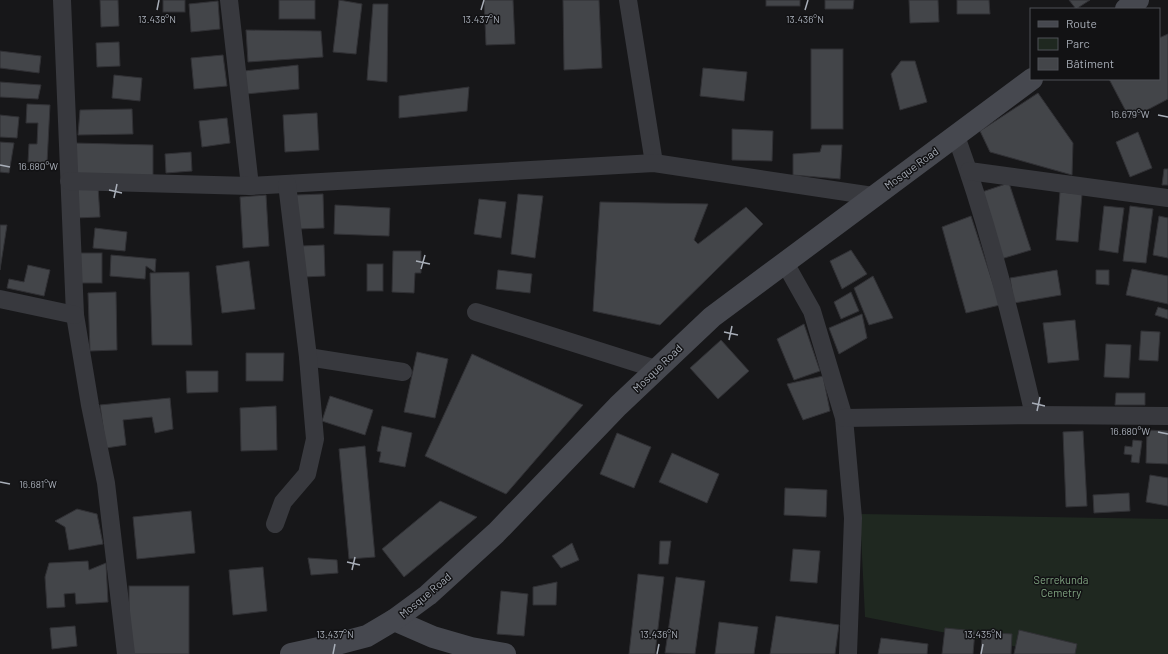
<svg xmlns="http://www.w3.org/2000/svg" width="1168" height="654" font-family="Barlow,sans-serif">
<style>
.green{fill:#1f2820}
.building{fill:#434549;stroke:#313135}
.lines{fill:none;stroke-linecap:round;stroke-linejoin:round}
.street{stroke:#38393e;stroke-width:18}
.secondary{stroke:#46484f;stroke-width:22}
.ticks{fill:none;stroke:#a9afb9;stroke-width:1.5}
.labels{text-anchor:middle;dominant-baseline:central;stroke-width:3;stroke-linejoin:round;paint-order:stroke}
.street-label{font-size:11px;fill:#a9afb9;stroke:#121214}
.park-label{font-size:11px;fill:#80a481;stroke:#121214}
.ticks-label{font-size:10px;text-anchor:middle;fill:#a9afb9;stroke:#121214;stroke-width:3;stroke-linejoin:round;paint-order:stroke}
</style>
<rect width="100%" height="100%" fill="#171719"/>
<polygon class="green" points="860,514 1168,519 1168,654 1054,654 865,617"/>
<g class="building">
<polygon points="100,0 118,0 119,26 101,27"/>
<rect x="163" y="0" width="22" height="12"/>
<rect x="279" y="0" width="36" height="19"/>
<polygon points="339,0 362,4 356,54 333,52"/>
<polygon points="484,0 513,0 515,44 486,45"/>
<polygon points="563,0 599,0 602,68 564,70"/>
<rect x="766" y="0" width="34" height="6"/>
<polygon points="825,0 854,0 853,9 825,9"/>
<polygon points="909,0 938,0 939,22 910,23"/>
<polygon points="957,0 989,0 990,14 957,14"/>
<polygon points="1069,0 1090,0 1076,9"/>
<polygon points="218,1 220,29 191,32 189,4"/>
<polygon points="373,4 388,4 387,82 367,80"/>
<polygon points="246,30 321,31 323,57 248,62"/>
<polygon points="1168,34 1168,99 1130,119 1109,79 1159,79 1159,38"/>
<polygon points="119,42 120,66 97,67 96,43"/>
<rect x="811" y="49" width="32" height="80"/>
<polygon points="0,51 41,56 39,73 0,68"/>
<polygon points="223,55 227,86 194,89 191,58"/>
<polygon points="901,61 915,61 927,102 900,110 891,74"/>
<polygon points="298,65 299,89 246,94 244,71"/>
<polygon points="703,68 747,72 744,101 700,96"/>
<polygon points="114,75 142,78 140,101 112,98"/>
<polygon points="0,82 41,85 38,99 0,97"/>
<polygon points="469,87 467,111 399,118 399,96"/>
<polygon points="1038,93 1073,143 1072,175 990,152 980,131"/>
<polygon points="27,104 50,105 47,163 28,162 29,144 37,144 38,123 26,123"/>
<polygon points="132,109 133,134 78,135 80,110"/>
<polygon points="317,113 319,150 285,152 283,115"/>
<polygon points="0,115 19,117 17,138 0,137"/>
<polygon points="227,118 230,143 202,147 199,121"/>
<polygon points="732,129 773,131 772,161 732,160"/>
<polygon points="1138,132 1152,168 1130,177 1116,142"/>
<polygon points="0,142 14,143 9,173 0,172"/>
<polygon points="74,143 153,145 153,177 73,176"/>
<polygon points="822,145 842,145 840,179 793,175 793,154 820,152"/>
<polygon points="191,152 192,171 166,173 165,154"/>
<polygon points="1164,169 1168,169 1168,185 1162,185"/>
<polygon points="1009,183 1031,250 1001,259 979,193"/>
<polygon points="98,186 100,217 75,218 73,187"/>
<polygon points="1060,192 1082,194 1078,242 1056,240"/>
<polygon points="323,194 324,228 297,229 296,195"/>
<polygon points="518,194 543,196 535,258 511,254"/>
<polygon points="266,195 269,246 243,248 240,197"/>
<polygon points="479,199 506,202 501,238 474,234"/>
<polygon points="600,202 708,204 694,240 698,244 746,207 763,224 660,325 593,311"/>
<polygon points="335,205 390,208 389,236 334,234"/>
<polygon points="1104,206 1124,208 1118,253 1099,250"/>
<polygon points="1130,206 1153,209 1146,263 1123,261"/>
<polygon points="971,216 1000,305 966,313 942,227"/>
<polygon points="1159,216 1168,218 1168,258 1153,255"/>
<polygon points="0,225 7,225 0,270"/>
<polygon points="95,228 127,232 125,251 93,248"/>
<polygon points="324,245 325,276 303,277 302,246"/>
<polygon points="851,250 867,274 842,289 830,261"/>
<polygon points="393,251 421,251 421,273 415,273 414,293 392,292"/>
<rect x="74" y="253" width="28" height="30"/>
<polygon points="111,255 156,259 155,272 146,266 145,279 110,276"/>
<polygon points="249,261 255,309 222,313 216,266"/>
<rect x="367" y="264" width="16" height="27"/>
<polygon points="28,265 50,270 44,296 7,288 9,279 24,282"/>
<polygon points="1132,269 1168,276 1168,304 1126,295"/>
<polygon points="498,270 532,274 530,293 496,289"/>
<polygon points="1057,270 1061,295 1014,303 1010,278"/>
<polygon points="1096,270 1109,270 1109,285 1096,284"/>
<polygon points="189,272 192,345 152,345 150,273"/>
<polygon points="873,276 893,318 869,325 854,288"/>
<polygon points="116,292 117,350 90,351 88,293"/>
<polygon points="851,292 859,311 841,319 834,302"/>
<polygon points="1158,307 1168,310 1168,319 1155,315"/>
<polygon points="862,314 867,338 839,354 829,328"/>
<polygon points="1075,320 1079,360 1048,363 1043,323"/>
<polygon points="804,324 820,371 794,380 777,339"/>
<polygon points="1141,331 1160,332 1158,361 1139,360"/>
<polygon points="721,340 749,371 718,399 690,368"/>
<polygon points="1106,344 1131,345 1129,378 1104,377"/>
<polygon points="417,352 448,359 435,418 404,412"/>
<polygon points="246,353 284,353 283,381 246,381"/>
<polygon points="472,354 583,405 506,494 425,456"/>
<polygon points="186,371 218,371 218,392 187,393"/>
<polygon points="823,376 830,411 803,420 787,384"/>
<polygon points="1116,393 1145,393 1145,405 1115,405"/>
<polygon points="330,396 373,410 365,435 322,421"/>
<polygon points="170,398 173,429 155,433 152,417 123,420 126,445 106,448 100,405"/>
<polygon points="276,406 277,450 241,451 240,408"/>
<polygon points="382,426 412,433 405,467 379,462 381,452 377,451"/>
<polygon points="1147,430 1168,431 1168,464 1146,463"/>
<polygon points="1083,431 1087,506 1066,507 1063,432"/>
<polygon points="617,433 651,447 634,488 600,474"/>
<polygon points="1133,440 1142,441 1139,463 1131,462 1132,455 1124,454 1125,446 1132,447"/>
<polygon points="365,446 375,557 349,559 339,449"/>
<polygon points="672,453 719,474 707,503 659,482"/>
<polygon points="1150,475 1168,478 1168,506 1146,502"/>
<polygon points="785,488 827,490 826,517 784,515"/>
<polygon points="1129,493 1130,511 1094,513 1093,495"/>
<polygon points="440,501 477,517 404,577 382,549"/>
<polygon points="77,509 97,514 103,544 69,550 65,527 55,521"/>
<polygon points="191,511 195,553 137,559 133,517"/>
<polygon points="660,541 671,541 668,564 659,564"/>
<polygon points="572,543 579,560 561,568 552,556"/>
<polygon points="793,549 820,551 817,583 790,581"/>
<polygon points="308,558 337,560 338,573 311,575"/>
<polygon points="88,561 89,570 106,563 108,602 76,604 75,593 64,594 65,607 47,608 45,577 49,563"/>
<polygon points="263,567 267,611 233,615 229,570"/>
<polygon points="638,574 664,577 655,654 629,654"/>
<polygon points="676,577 705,581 695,654 665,653"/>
<polygon points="557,582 556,605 533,605 533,587"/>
<rect x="129" y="586" width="60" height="68"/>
<polygon points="501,591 528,594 524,636 497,634"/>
<polygon points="776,616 839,625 835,654 770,654"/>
<polygon points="719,622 758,627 754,654 715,654"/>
<polygon points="75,626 77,646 52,649 50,628"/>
<polygon points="945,628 975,631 973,654 942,654"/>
<polygon points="1019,630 1077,644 1075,654 1014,654"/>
<polygon points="982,632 1012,634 1011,654 981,654"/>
<polygon points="881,638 928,644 927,654 878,654"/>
</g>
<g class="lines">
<g class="street">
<polyline points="62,0 75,315 90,405 106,483 126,654"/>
<polyline points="229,0 250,186"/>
<polyline points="628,0 654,163"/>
<path d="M956 136C989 227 1012 321 1034 415"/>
<polyline points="969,171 1168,198"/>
<polyline points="69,181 250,186 654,163 873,196"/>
<polyline points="785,263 812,311 844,418 853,518 848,654"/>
<polyline points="0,299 75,315"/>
<polyline points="476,312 656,369"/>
<polyline points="308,357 403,372"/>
<polyline points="844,418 1034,415 1168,416"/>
<polyline points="275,524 283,502 307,474 315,439 308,357 287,184"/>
</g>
<g class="secondary">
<polyline points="1126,9 1138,0"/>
<polyline points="394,620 433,637 471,648 505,654"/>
<polyline points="291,654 337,644 367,636 394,620 428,595 496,533 618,406 712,317 1032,79"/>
</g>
</g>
<path class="ticks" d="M157 10 159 0M481 10 484 0M805 10 808 0M1158 115 1168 117M0 165 10 167M109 190 122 193M114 198 117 184M416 261 430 264M421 269 425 255M724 332 738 335M729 340 732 326M1032 403 1045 406M1037 411 1040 397M1158 432 1168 434M0 482 10 484M347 562 360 565M352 570 355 557M333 654 335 644M657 654 659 644M981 654 983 644"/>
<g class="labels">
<g class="street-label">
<text transform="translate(911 168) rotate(-36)">Mosque Road</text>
<text transform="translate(657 368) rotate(-44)">Mosque Road</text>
<text transform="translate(425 595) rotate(-40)">Mosque Road</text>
</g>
<g class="park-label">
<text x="1061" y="579">Serrekunda<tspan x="1061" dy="13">Cemetry</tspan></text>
</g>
</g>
<g class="ticks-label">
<text x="157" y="23">13.438°N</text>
<text x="481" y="23">13.437°N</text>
<text x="805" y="23">13.436°N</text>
<text x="1130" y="118">16.679°W</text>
<text x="38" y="170">16.680°W</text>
<text x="1130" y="435">16.680°W</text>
<text x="38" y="488">16.681°W</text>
<text x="335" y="638">13.437°N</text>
<text x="659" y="638">13.436°N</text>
<text x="983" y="638">13.435°N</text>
</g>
<rect x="1030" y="8" width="130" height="72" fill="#121214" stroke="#4e5156"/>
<rect x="1038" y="21" width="20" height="6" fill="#46484f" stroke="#4e5156"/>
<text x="1066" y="28" font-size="12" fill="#a9afb9">Route</text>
<rect x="1038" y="38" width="20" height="12" fill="#1f2820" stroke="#4e5156"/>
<text x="1066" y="48" font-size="12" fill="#a9afb9">Parc</text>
<rect x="1038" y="58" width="20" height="12" fill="#434549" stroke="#4e5156"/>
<text x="1066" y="68" font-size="12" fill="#a9afb9">Bâtiment</text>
</svg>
